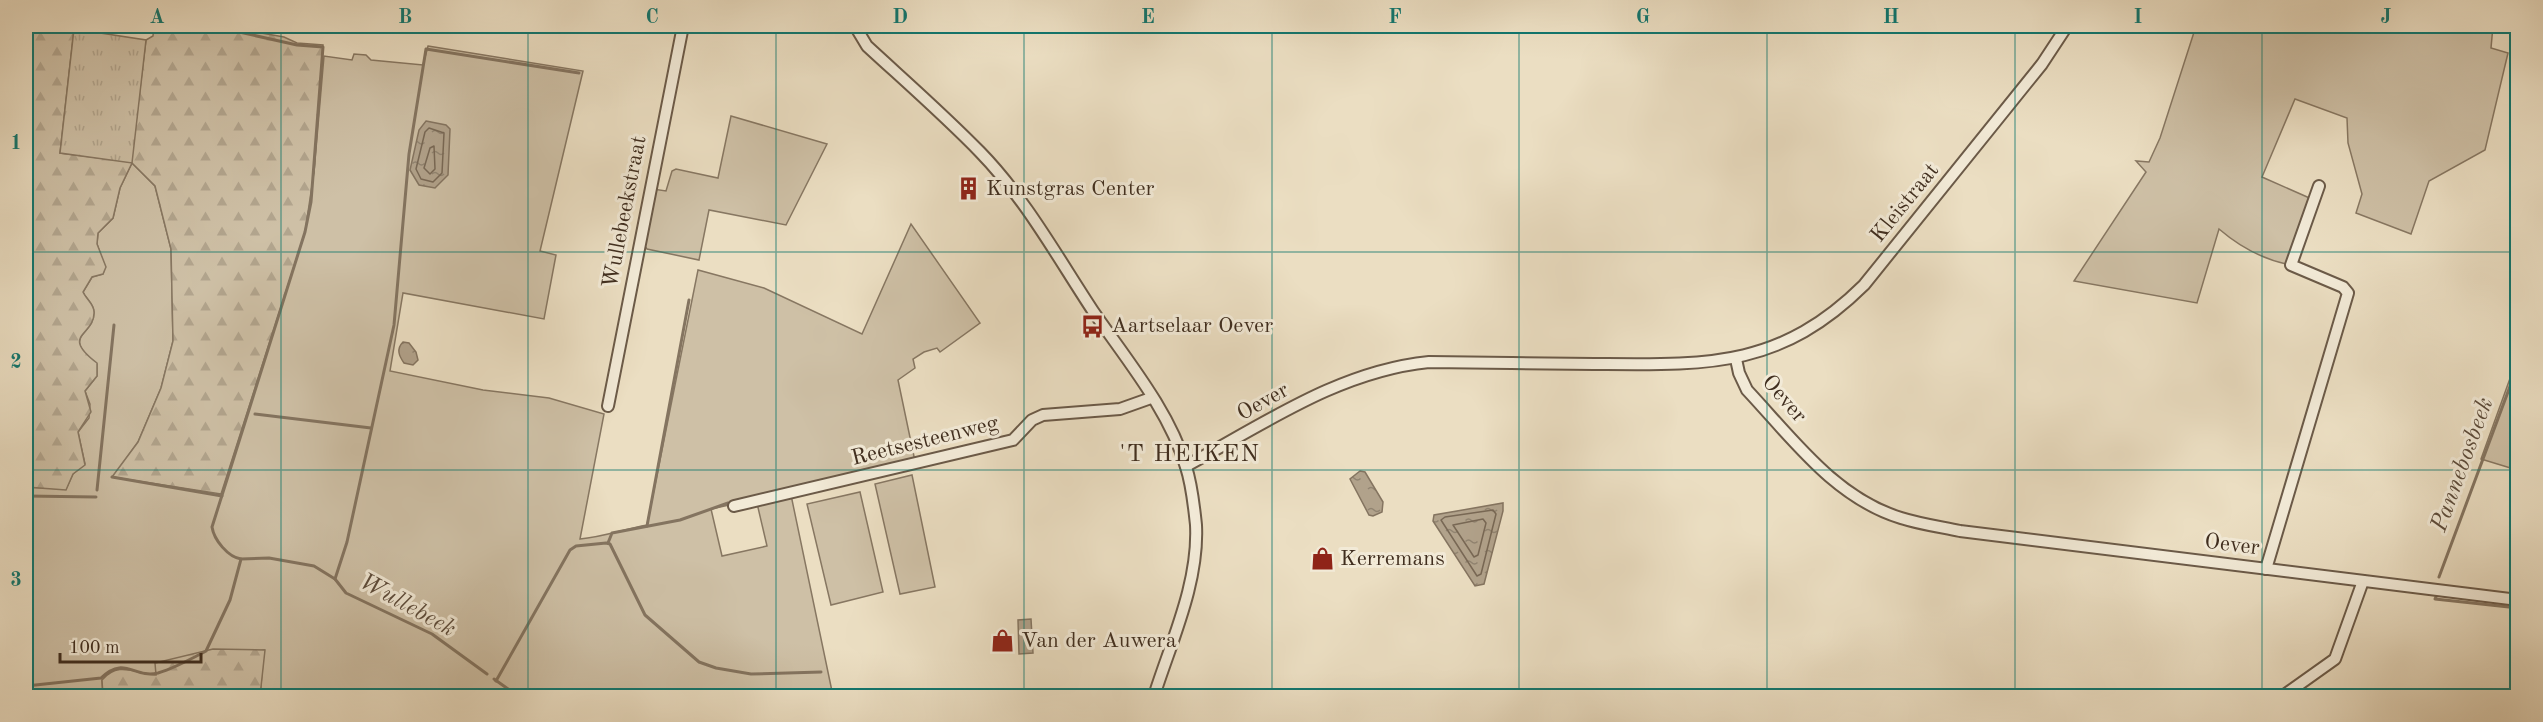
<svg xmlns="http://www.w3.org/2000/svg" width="2543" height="722" font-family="'Old Standard TT',serif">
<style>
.green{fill:#cec0a6;stroke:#877762;stroke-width:1.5;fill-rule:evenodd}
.forest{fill:url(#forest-firs);stroke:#877762;stroke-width:1.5}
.park{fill:url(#park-tufts);stroke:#877762;stroke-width:1.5}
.water{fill:url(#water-ripples);stroke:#847460;stroke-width:1.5}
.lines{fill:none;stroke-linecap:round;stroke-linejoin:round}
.shore{stroke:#786855;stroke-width:1.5}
.stream{stroke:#847460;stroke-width:3}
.minor-casing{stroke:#6b5a48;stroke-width:14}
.minor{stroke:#f2ead7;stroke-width:10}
.grid{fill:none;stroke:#0f766e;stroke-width:1.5;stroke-opacity:0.55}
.labels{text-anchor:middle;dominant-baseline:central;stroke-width:6;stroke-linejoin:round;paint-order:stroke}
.poi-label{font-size:22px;fill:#402e1f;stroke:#f2ead7;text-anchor:start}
.street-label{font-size:22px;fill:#402e1f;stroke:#f2ead7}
.neighbourhood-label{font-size:24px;letter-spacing:1.5px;fill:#402e1f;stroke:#f2ead7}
.water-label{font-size:24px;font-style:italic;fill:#5c4b3a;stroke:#f2ead7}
.neatline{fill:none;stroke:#0f766e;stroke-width:2}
.grid-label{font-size:20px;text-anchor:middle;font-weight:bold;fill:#0f766e}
</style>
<defs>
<pattern id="forest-firs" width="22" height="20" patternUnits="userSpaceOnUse" patternTransform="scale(1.5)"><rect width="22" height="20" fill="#cec0a6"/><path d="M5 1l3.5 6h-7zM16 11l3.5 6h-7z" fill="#b2a58e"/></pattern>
<pattern id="park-tufts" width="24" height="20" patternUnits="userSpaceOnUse" patternTransform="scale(1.5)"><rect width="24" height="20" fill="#cec0a6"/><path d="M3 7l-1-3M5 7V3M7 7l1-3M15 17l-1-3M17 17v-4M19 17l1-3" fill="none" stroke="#b2a58e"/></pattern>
<pattern id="water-ripples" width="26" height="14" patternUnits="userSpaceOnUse" patternTransform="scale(1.5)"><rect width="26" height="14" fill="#b1a28b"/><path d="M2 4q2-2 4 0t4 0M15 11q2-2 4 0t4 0" fill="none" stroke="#918471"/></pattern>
</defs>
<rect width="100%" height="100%" fill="#ebdec2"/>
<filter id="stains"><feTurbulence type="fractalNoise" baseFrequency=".00333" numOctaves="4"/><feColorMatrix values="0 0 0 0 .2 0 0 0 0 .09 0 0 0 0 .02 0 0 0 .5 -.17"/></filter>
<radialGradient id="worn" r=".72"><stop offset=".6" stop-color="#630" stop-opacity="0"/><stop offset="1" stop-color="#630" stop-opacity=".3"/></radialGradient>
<g class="green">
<path d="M2196 26H2493L2491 48 2508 53 2485 150 2429 181 2411 234 2356 213 2362 194 2348 143 2347 118 2295 99 2262 177 2314 200 2291 265C2264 260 2240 247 2219 229L2197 303 2074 281 2146 172 2136 161 2149 162 2160 138Z"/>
<path d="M428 46 583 71 540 251 556 255 544 319 403 293 390 371 483 390 549 398 604 414 580 539C603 537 624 529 647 525L698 270 764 288 862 334 911 224 980 323 940 352 937 348 924 352 913 359 915 368 898 380 916 466 791 495 833 696H260L264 650 156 675 116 669 102 680 103 696H26V487L66 489 73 474 85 464 78 432 89 418 90 404 85 391 97 376V364C59 334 95 336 94 312 94 304 86 299 83 292L92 277 103 274 105 267 97 244 98 233 113 218 120 188 132 163 155 186 171 249 173 341 161 388 138 442 113 477 221 493 314 172 324 56 352 60 354 54 366 55 371 60 423 65ZM756 499 767 546 722 556 711 509Z"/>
<polygon points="731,116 827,144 786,225 709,210 699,260 647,249 644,245 653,189 666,191 672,171 676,169 718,178"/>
<polygon points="2517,359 2518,470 2517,470 2481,459"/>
<polygon points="912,475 935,587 900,594 875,484"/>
<polygon points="860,492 883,592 831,605 807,504"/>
</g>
<g class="forest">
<path d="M26 26 74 29 60 153 131 162 146 40 153 36 154 26H221L284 37 297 43 323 45 314 172 305 232 221 494 112 477 138 442 161 388 173 341 171 249 155 186 132 163 120 188 113 218 98 233 97 244 106 267 103 274 92 277 83 292C86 299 94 304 94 312 95 336 59 334 97 363V376L85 391 91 412 78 432 85 465 73 474 66 490 26 487Z"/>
<path d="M213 649 265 650 260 696H103L102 680C119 661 133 673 156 675L155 663Z"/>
</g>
<polygon class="park" points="74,29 146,40 132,163 60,153"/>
<g class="water">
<polygon points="426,121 446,125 450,129 448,175 435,188 419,185 410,170 419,130"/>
<path d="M403 342 409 343 416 352 418 360 413 365 404 363C399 356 396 349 403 342Z"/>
<polygon points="1360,471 1365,472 1383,502 1382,512 1373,516 1369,515 1350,479"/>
<polygon points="1503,503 1503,511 1484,584 1475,586 1433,521 1434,515"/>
<polygon points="1031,619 1033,653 1019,654 1018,620"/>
</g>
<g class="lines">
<g class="shore">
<polygon points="429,128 444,133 442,173 433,182 421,179 416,169 425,132"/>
<polygon points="434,146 435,169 430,174 424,168 430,148"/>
<polygon points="1493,510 1496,514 1481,574 1477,576 1441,520 1445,517"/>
<polygon points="1483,519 1486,523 1478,555 1474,557 1453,525"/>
</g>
<g class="stream">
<path d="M212 26 297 45 323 47 311 202 305 232 212 527C214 540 228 557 241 559"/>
<polyline points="255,414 371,428"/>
<polyline points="112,477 222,496"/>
<polyline points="97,490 114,325"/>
<polyline points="26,496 96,497"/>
<polyline points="647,526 689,300"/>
<polyline points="608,543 612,533 680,520 728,503"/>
<polyline points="2439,577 2518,365"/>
<polyline points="335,579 347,542 394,325 409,154 426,49 579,73"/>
<polyline points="2436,597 2435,599 2518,608"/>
<polyline points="494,679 518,696"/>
<polyline points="496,681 570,550 576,546 606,543 610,544 645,615 699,662 716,668 751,674 821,672"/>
<path d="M26 686 101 678C125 655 134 679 158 673 175 668 191 659 206 651L230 600 241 559 269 558 314 566 335 579 346 593 432 634 487 674"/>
</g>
<defs>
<g id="minor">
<path d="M855 26 867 46C905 81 944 115 980 152 1025 198 1058 258 1093 311 1126 359 1169 410 1186 467 1192 485 1194 506 1196 525 1199 583 1171 642 1154 696"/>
<path d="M1736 359 1739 373 1747 390C1792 438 1835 498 1901 518 1920 524 1941 527 1960 531L2518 600"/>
<polyline points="608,406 683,26"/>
<path d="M1186 466C1264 424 1339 371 1429 362 1484 363 1539 363 1594 364 1706 365 1779 369 1864 285L2042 64 2067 26"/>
<polyline points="734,506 1013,440 1032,420 1043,415 1120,409 1151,398"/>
<polyline points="2266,569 2348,293 2343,287 2291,265 2319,186"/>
<polyline points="2283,696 2335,659 2363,581"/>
</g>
</defs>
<use href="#minor" class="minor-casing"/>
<use href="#minor" class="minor"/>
</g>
<path class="grid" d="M281 26V696M528 26V696M776 26V696M1024 26V696M1272 26V696M1519 26V696M1767 26V696M2015 26V696M2262 26V696M26 252H2518M26 470H2518"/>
<defs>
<symbol id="building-bare" viewBox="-9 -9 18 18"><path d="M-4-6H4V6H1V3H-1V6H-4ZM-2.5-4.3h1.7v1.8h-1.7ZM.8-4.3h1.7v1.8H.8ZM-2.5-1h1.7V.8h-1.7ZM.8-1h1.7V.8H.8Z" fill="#8f2418" stroke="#f2ead7" stroke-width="2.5" paint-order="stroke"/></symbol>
<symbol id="bus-bare" viewBox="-9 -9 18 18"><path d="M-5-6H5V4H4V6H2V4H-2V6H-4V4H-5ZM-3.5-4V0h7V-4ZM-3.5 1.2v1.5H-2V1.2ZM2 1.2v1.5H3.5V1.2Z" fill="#8f2418" stroke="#f2ead7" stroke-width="2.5" paint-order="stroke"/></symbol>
<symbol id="shop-bare" viewBox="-9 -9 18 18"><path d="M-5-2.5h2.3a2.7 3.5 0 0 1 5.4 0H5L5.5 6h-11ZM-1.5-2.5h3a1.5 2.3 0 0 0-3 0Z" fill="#8f2418" stroke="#f2ead7" stroke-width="2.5" paint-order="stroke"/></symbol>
</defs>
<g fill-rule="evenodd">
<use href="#building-bare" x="952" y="172" width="33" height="33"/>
<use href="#bus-bare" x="1076" y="310" width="33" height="33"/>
<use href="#shop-bare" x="1306" y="542" width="33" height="33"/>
<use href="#shop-bare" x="986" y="624" width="33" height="33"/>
</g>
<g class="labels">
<g class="poi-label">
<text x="986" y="189">Kunstgras Center</text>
<text x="1111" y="326">Aartselaar Oever</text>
<text x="1340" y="559">Kerremans</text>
<text x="1021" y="641">Van der Auwera</text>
</g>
<g class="street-label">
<text transform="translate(1905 203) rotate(-51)">Kleistraat</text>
<text transform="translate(625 212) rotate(-79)">Wullebeekstraat</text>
<text transform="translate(1784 399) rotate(49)">Oever</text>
<text transform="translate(1263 402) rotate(-29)">Oever</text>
<text transform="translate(925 441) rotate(-14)">Reetsesteenweg</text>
<text transform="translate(2232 545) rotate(7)">Oever</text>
</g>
<g class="neighbourhood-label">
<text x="1190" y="455">'T HEIKEN</text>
</g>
<g class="water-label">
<text transform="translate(2463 465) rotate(-70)">Pannebosbeek</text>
<text transform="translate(407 606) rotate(29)">Wullebeek</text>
</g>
</g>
<rect width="2543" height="722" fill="none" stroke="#ebdec2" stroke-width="66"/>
<path d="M60 653v9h141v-9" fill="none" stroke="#402e1f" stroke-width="3"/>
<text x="69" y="653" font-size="18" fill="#402e1f" stroke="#f2ead7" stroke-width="4.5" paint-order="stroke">100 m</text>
<rect x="33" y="33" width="2477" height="656" class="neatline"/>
<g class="grid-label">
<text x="157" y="23">A</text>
<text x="405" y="23">B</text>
<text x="652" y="23">C</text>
<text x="900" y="23">D</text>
<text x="1148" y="23">E</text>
<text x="1395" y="23">F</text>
<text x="1643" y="23">G</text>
<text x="1891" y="23">H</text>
<text x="2138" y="23">I</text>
<text x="2386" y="23">J</text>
<text x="16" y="149">1</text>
<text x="16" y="368">2</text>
<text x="16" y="586">3</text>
</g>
<rect width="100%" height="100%" filter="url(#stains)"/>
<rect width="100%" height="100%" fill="url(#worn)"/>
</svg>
